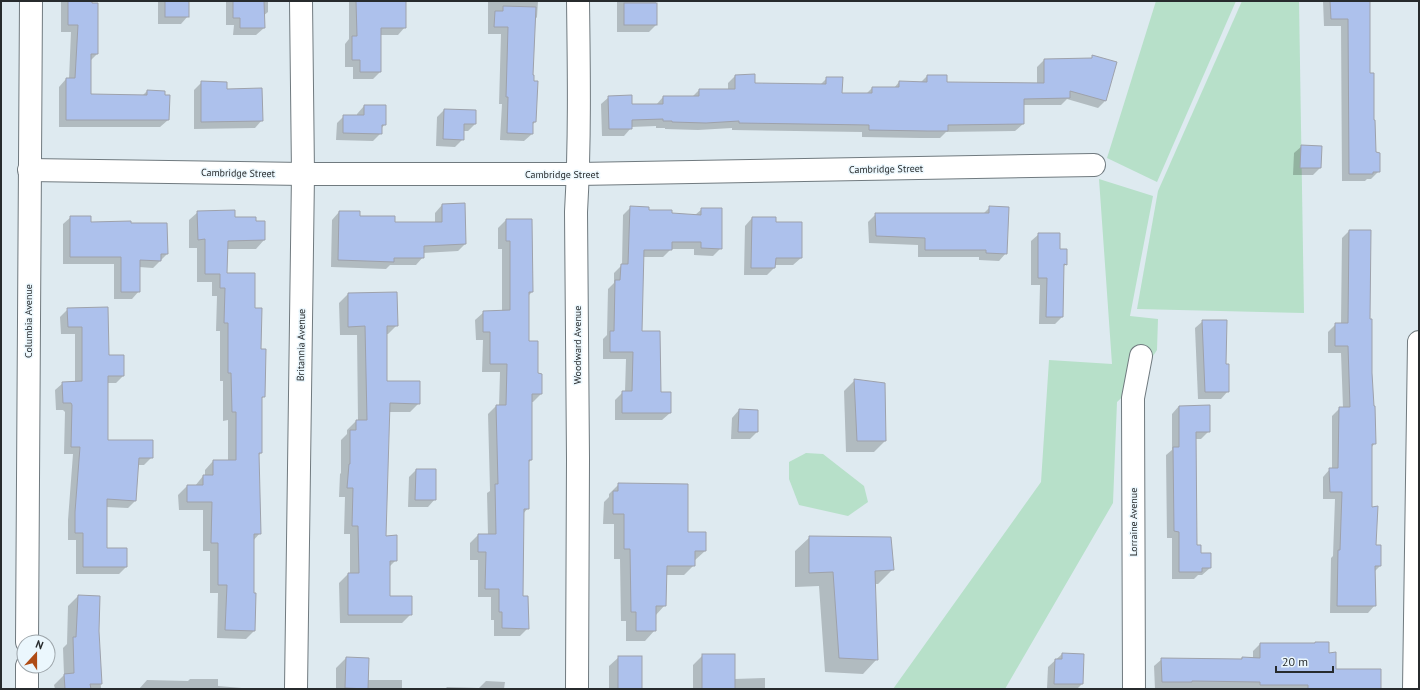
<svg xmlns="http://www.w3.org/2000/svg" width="1420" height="690" font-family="'PT Sans',sans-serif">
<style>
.green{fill:#b7e0c9}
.shadow{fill:#0003}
.building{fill:#adc1ec;stroke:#9ea2ab}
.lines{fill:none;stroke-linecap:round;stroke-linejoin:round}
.street-casing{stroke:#707a7f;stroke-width:24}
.secondary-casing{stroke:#707a7f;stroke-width:24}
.street{stroke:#fff;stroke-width:22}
.secondary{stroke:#fff;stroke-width:22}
.labels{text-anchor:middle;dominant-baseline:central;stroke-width:3;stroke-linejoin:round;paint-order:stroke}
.street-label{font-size:10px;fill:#272b2d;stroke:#ebf7fd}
</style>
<rect width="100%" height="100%" fill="#deeaf0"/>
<g class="green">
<polygon points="1156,1 1236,1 1157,182 1107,158"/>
<polygon points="1242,1 1299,1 1304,313 1137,309 1158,191"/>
<polygon points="1099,179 1153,196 1130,316 1158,319 1157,350 1132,388 1117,402 1113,503 1005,689 893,689 1041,482 1049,360 1112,364"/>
<polygon points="806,453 823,454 864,486 868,502 848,516 799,505 789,479 789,462"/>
</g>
<g class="shadow">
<polygon points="61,1 91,1 97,54 90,61 90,95 142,96 147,91 168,120 160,127 59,127 59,87 66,79 69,79 71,32 61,32"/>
<polygon points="158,1 188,1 188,16 181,24 158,24"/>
<polygon points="226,1 268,1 268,12 263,16 264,28 256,35 233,35 234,25 226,25"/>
<polygon points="349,1 405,1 405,27 398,35 380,35 380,72 373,79 353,79 353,67 345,67 345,44 349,39"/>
<polygon points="485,1 538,1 537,17 534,21 532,76 535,122 532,125 532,134 524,141 500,140 502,104 499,104 501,34 488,34 488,1"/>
<polygon points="617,1 656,1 656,25 649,32 617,32"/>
<polygon points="1323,1 1369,1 1369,74 1375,153 1379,171 1371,179 1367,179 1365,181 1342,181 1341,26 1324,26"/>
<polygon points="1093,57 1105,101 1098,108 1067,99 1061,105 1023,105 1023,124 1015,131 946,132 940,138 919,138 862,137 862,132 732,130 732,128 698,130 665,129 665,128 656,128 656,126 631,127 631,128 624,136 602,136 601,104 609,97 631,105 656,105 663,97 692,97 699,90 728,90 728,83 735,76 754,75 754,84 820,85 827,78 841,94 866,94 872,88 894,88 899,82 920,83 927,76 946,76 946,83 1037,84 1037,67 1044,60 1090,59"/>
<polygon points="202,82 226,90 262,120 255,128 194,129 194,90"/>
<polygon points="364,106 385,124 381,129 381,133 373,141 336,140 337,123 344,116 357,116 357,114"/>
<polygon points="444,110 475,124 468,131 463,131 463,139 455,147 436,146 437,117"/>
<polygon points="1302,146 1320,168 1313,175 1293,175 1294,153"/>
<polygon points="442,205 465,244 458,251 423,253 423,257 416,265 390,265 386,269 331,267 332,220 339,212 394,223 435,223 435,213"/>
<polygon points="631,207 671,214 695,215 702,209 721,248 713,256 694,255 694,249 671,249 663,257 643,257 641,332 660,393 670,413 662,420 615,420 615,400 623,392 625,392 626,359 603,359 603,339 607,335 608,289 614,283 614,273 622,265 623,215"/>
<polygon points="990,207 1006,253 999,261 979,260 979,257 918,257 918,245 869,243 868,222 876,214 983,214"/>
<polygon points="198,212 255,222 264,240 256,249 226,249 226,274 254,309 264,396 261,399 261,453 258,456 260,533 253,541 254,631 246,639 217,638 218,593 210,593 210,551 203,551 203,510 179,510 178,495 187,486 195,486 203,476 205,476 205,470 213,461 228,461 228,420 223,421 223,381 220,381 220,331 216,331 217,296 212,296 212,282 197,282 197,248 189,248 189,220"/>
<polygon points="71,217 90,223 130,224 167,254 153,268 139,267 139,291 132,299 114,299 114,264 63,264 63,224"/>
<polygon points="752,218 775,223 801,223 801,258 793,265 775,265 774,268 767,275 744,275 745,226"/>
<polygon points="506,220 532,292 528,296 528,342 537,374 541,375 541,394 533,402 531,402 531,460 528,463 528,508 523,514 522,597 528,628 520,636 494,636 494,620 491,620 491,597 478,597 478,560 470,560 470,543 478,535 488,535 487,493 490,491 488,414 496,406 499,406 500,372 482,372 483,340 476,340 475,320 484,312 502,311 502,249 498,249 498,228"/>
<polygon points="1349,231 1370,231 1369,320 1375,443 1371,448 1371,508 1375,546 1380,566 1375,571 1375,605 1368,613 1330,613 1331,558 1333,556 1335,499 1323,499 1323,477 1330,469 1332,469 1332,416 1340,408 1343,408 1341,353 1328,353 1328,332 1336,324 1341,324 1342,238"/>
<polygon points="1039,234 1059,250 1066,264 1063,267 1062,317 1055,324 1039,324 1040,285 1031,285 1031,241"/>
<polygon points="348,294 397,325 388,334 386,334 386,382 419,403 410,412 388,412 385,537 396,560 389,567 389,597 411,614 402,623 340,623 339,583 348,574 350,574 350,534 344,534 345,497 339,497 340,474 341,473 341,440 347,434 347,430 356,421 358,421 357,335 340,335 339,303"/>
<polygon points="68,309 123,376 116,383 107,383 107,441 152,457 144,465 138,465 135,501 128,508 106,507 106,549 126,567 119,574 76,574 76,540 68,540 68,520 73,454 64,454 65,412 63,410 56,410 55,390 63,383 75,383 75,334 61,334 60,317"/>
<polygon points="1203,321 1225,365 1228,391 1221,399 1198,399 1195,328"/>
<polygon points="855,380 885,441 874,452 846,452 844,391"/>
<polygon points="1179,406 1209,406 1209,431 1201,439 1195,439 1196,546 1210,568 1202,575 1198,575 1194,579 1172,579 1172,538 1167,538 1166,455 1172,450 1172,414"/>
<polygon points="739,410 757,411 757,432 750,439 731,439 732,418"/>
<polygon points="416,470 435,470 435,499 428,507 408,507 409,477"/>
<polygon points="619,484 687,533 705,551 694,561 694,565 684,575 666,575 665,605 655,616 655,630 645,641 626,641 626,621 621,621 620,559 614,559 614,524 603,524 604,502 609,497 609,494"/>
<polygon points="810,537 893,569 878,584 874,584 877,659 863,674 825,672 819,586 795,587 795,551"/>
<polygon points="78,596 98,631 101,689 55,689 54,685 64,675 63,648 67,644 68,606"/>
<polygon points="1260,644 1328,654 1335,670 1380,689 1185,688 1184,689 1155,689 1154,666 1162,659 1240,660 1242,658 1253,658 1253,651"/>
<polygon points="1062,654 1082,684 1077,689 1047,689 1048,667"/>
<polygon points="703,655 734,679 765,678 765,689 693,689 693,665"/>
<polygon points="619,657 641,689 609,689 609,666"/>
<polygon points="346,658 367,680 402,680 402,688 415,688 415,689 336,689 336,668"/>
<polygon points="190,679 218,679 218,686 254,689 139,689 147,680 188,681"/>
<polygon points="486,681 505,682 504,689 445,689 447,687 479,688"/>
</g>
<g class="building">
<polygon points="68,1 92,1 92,3 98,3 98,54 91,54 91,94 147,95 147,90 165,91 165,95 170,95 169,120 66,120 66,78 75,78 78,25 68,25"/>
<rect x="165" y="1" width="24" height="16"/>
<polygon points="233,1 264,1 265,28 240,28 240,18 233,18"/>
<polygon points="356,1 406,1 406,28 381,28 381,72 360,72 360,60 352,60 352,36 357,36"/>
<polygon points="1330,1 1370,1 1370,73 1374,73 1374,120 1375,120 1376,152 1380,153 1380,172 1373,172 1373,174 1349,174 1348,19 1331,19"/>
<rect x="624" y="3" width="33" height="22"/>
<polygon points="503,6 536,7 533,75 534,75 534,81 538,81 536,122 533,122 533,134 507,133 508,97 506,97 508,27 494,27 495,11 503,11"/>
<polygon points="1092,55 1117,62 1106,101 1070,91 1070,98 1024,99 1024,124 948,125 948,131 927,131 869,130 869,125 739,123 739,121 706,123 672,122 672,121 663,121 663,119 632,120 632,129 609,129 608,96 632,95 632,104 663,104 663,96 699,96 699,89 735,89 735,75 755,74 755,83 826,84 826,77 843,77 842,93 872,93 872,87 899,87 899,81 927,82 927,75 947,75 947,82 1044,83 1044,59 1092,58"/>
<polygon points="201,81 227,82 227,89 262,88 263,121 201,122"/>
<polygon points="364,105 386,105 386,125 382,125 382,134 343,133 343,115 364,115"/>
<polygon points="444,109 476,110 476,124 464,124 464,140 443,139"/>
<polygon points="1301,145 1322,146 1321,168 1300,168"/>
<polygon points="465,203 466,244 424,246 424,258 394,258 394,262 338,260 339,211 360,211 360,216 395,216 395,222 442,222 442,204"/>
<polygon points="630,206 649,207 649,210 672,210 672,213 701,215 701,208 722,208 722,249 701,248 701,242 672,242 672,250 644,250 642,331 660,331 661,392 671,392 671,413 622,413 622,391 632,391 633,352 610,352 610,331 614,331 615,280 620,280 621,264 628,264"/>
<polygon points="989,206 1009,207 1007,254 986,253 986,250 925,250 925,238 876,236 875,213 989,213"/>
<polygon points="235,210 235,217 256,217 256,221 265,221 265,240 228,241 227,273 255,273 255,308 262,308 261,349 266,349 265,397 262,397 262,453 259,453 261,534 254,534 254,593 256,593 255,631 225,630 227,585 218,585 218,543 211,543 212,502 187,502 187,485 203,485 203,475 213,475 213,460 236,460 236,412 232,412 231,373 228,373 228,323 224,323 225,288 220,288 220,274 205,274 205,239 198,240 197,211"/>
<polygon points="70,216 91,216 91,222 131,221 131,223 167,223 168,254 161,254 161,261 140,260 140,292 121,292 121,257 70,257"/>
<polygon points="752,217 776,217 776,222 802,222 802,258 776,258 775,268 751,268"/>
<polygon points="506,219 532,219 533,292 529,292 529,341 538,341 538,373 542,374 542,394 532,394 532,460 529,460 529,509 524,509 523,596 528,596 529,629 502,628 502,612 499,612 499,589 485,589 486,552 478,552 478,534 496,534 495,484 498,484 496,405 506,405 507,364 490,364 490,332 483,332 483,311 510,310 510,241 506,241"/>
<polygon points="1349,230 1371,230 1370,319 1372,319 1372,373 1374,406 1375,406 1376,444 1372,444 1372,507 1378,506 1376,545 1381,545 1381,566 1375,566 1376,606 1337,606 1338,550 1340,550 1342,492 1330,492 1329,468 1338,468 1339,407 1350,407 1348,346 1335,346 1335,323 1348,323"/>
<polygon points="1038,233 1060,233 1060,249 1067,249 1067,265 1064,264 1063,317 1046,317 1047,278 1038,278"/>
<polygon points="397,292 398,326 387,326 387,381 420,381 420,404 390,403 386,536 397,535 397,561 390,561 390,596 412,596 412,615 348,615 348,573 359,573 358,526 352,526 353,488 347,488 349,464 350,464 350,430 356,430 356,420 367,420 365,326 348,327 348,293"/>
<polygon points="108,307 109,355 124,355 124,376 108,376 108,440 153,440 153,458 139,458 136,501 107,499 107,548 127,548 127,567 83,567 83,533 75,533 75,512 80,447 71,447 72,405 71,403 63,403 62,382 82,381 82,327 68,327 67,308"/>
<polygon points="1202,320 1227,320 1226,364 1229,364 1229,392 1205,392"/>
<polygon points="854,379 885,383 886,441 857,441"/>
<polygon points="1210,405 1210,432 1196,432 1197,545 1201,545 1201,553 1211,553 1211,568 1202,568 1202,572 1179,572 1179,532 1174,531 1173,447 1179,447 1179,406"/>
<polygon points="739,409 758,410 758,432 738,432"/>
<polygon points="416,469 436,469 436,500 415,500"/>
<polygon points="618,483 688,484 688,532 706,532 706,551 695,551 695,566 667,566 666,606 656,606 656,631 636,631 636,612 631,612 630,549 624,549 624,514 613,514 613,491 618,491"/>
<polygon points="809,536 891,537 894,570 875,571 878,660 839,658 833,572 809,573"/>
<polygon points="78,595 100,596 99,631 102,684 90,684 91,689 65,689 64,674 74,673 73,637 76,637"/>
<polygon points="1315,642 1329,642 1329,653 1336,652 1336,669 1381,669 1381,689 1308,689 1308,685 1260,685 1260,682 1192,681 1192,682 1162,682 1161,658 1242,659 1242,657 1260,658 1260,643 1315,643"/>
<polygon points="1062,653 1084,654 1083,684 1054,684 1055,659 1062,659"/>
<rect x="702" y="654" width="33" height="35"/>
<rect x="618" y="656" width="24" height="33"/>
<polygon points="346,657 369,658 368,689 345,688"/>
</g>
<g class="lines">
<defs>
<g id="street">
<polyline points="29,170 303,174 578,174 1094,165"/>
<polyline points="27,642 31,1"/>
<polyline points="27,689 27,666"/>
<polyline points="296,689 303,174 301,1"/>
<polyline points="1134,689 1133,398 1141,356"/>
<polyline points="1414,689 1419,342"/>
</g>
<path id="secondary" d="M577 689 578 459 576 212C580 142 579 72 578 1"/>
</defs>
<use href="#street" class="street-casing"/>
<use href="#secondary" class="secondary-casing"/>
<use href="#street" class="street"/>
<use href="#secondary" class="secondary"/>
</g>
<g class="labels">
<g class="street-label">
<text transform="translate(886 169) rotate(-1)">Cambridge Street</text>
<text transform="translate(238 173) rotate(1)">Cambridge Street</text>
<text x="562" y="174">Cambridge Street</text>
<text transform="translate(28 321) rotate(-90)">Columbia Avenue</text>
<text transform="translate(301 345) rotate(-89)">Britannia Avenue</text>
<text transform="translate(577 345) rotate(-90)">Woodward Avenue</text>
<text transform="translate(1133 522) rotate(-90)">Lorraine Avenue</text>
</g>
</g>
<rect width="1420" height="690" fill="none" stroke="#272b2d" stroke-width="4"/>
<g transform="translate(36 654) rotate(21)"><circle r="19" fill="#ebf7fd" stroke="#9da5aa"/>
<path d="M0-3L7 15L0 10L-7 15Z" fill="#af4c15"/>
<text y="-6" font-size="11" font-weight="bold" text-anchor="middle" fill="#272b2d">N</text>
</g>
<path d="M1276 666v6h57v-6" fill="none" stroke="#272b2d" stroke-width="2"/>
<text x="1282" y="666" font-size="12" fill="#272b2d" stroke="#ebf7fd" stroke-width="3" paint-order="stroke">20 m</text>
</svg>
